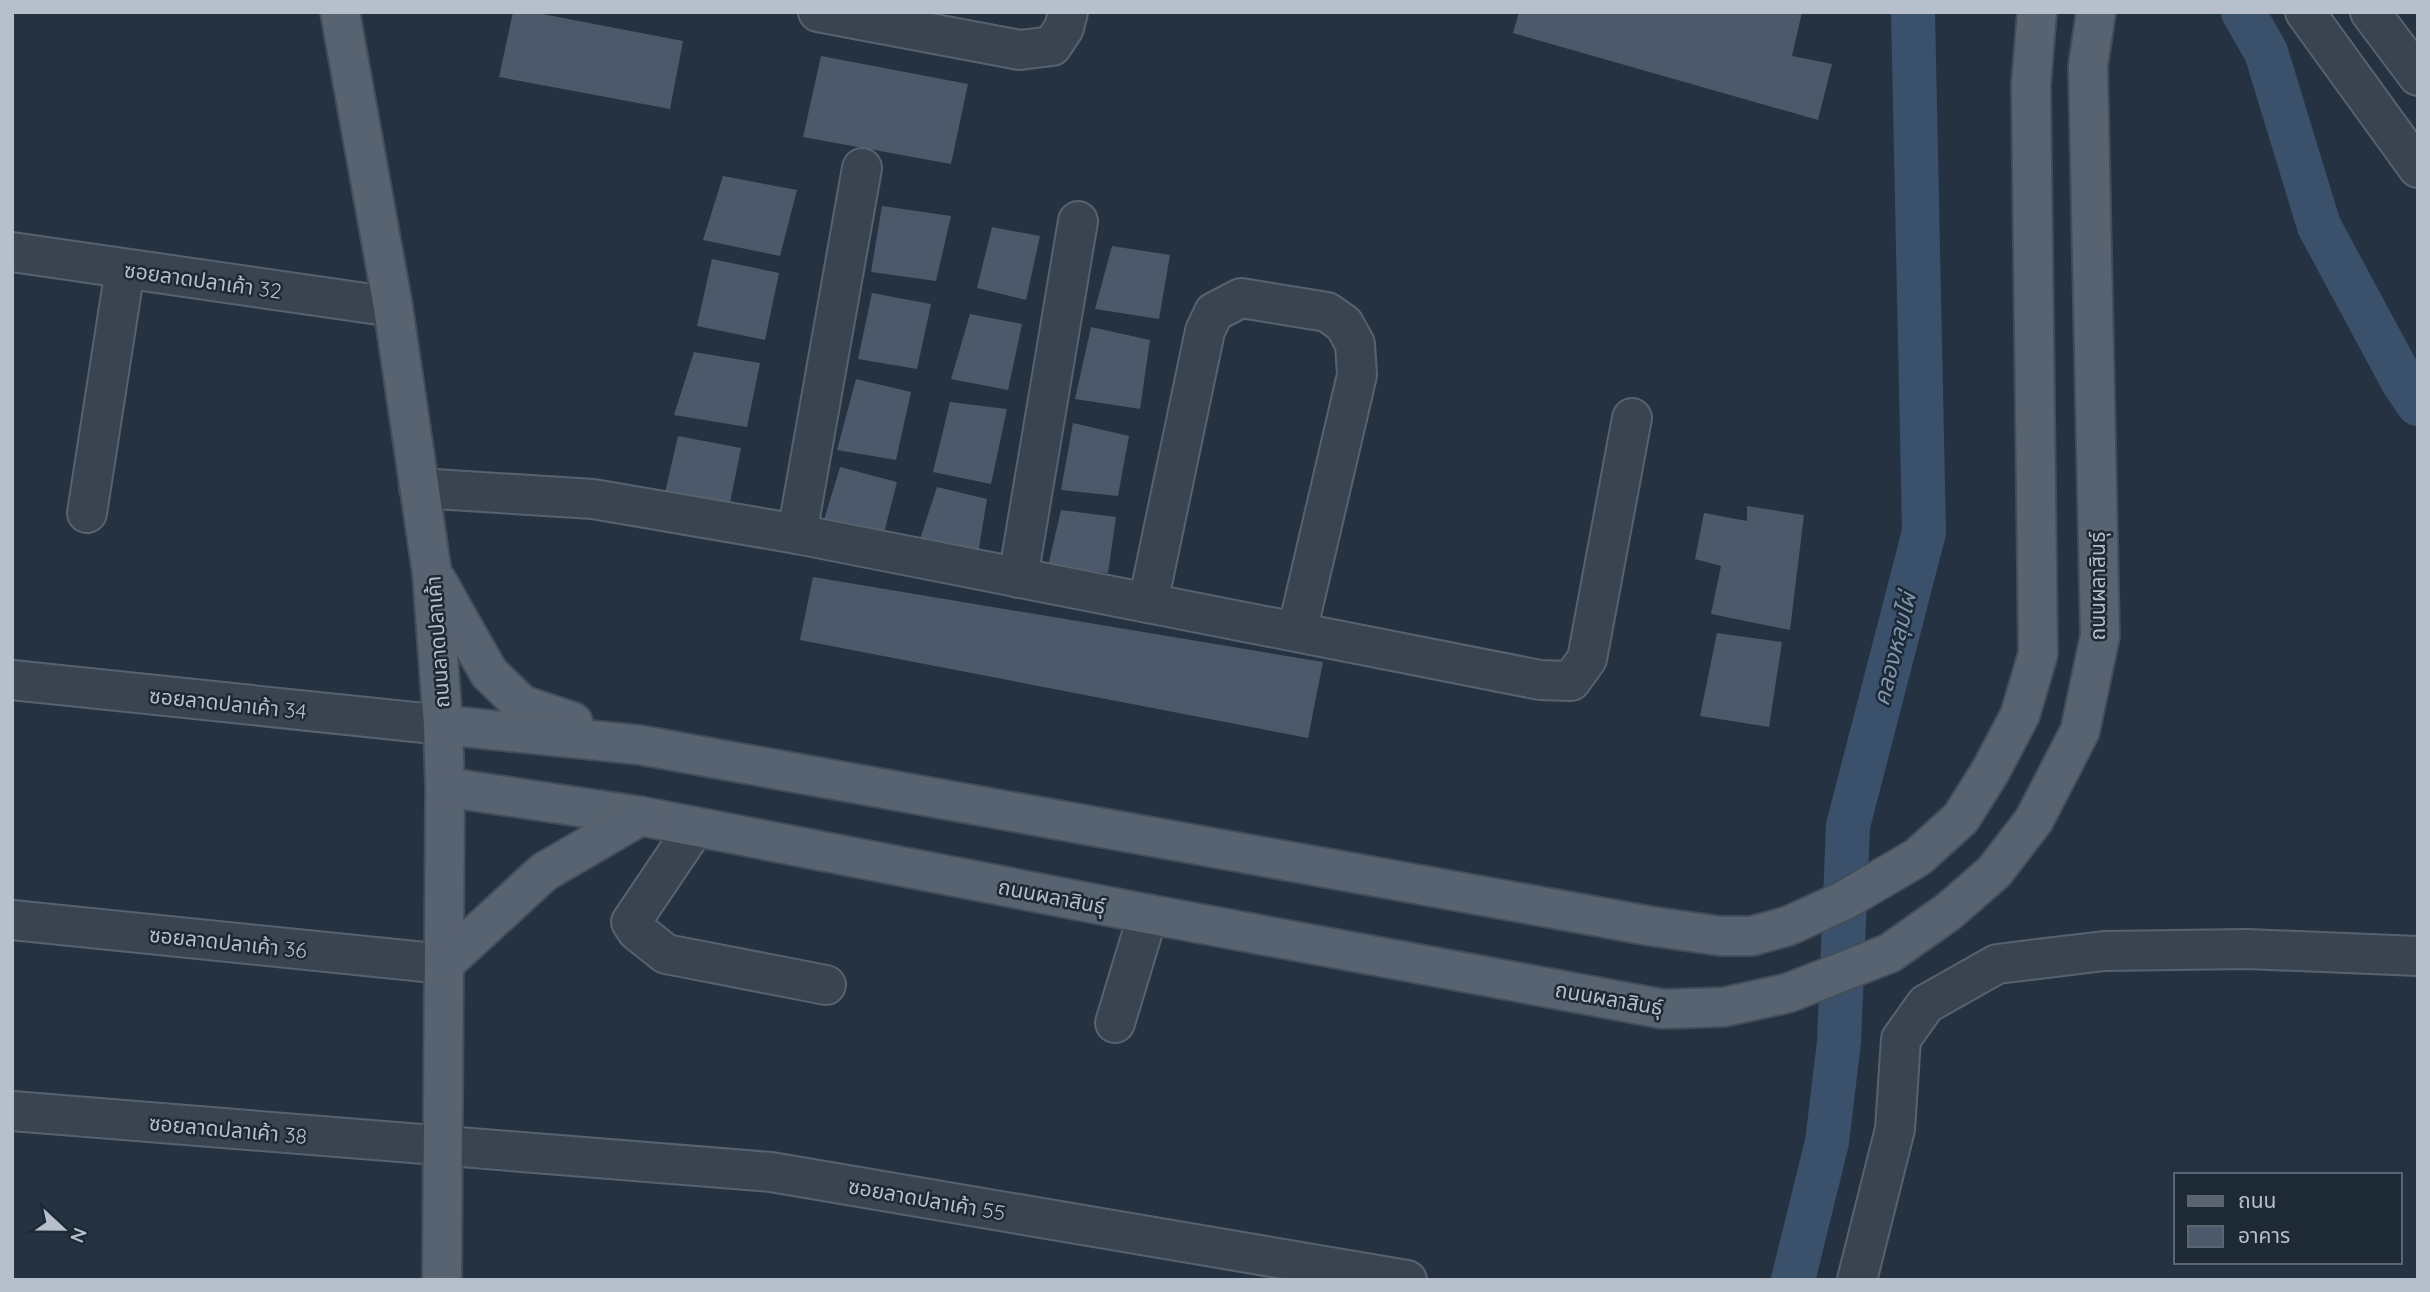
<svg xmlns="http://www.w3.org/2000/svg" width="2430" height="1292" font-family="Quicksand,'Noto Sans Thai',sans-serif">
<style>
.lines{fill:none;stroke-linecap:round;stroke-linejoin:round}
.canal{stroke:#3b506a;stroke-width:44}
.building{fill:#4b596a}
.minor-casing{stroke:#57626e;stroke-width:42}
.major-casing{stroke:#434d5a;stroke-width:42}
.minor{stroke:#3a4451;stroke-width:38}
.major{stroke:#586371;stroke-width:38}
.labels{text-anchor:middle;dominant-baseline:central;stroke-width:5;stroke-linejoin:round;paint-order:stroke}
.street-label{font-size:21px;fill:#b6bfcb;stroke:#1e2936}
.water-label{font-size:23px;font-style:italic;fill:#7d96b2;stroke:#1e2936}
</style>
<rect width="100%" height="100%" fill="#253241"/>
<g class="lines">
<g class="canal">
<polyline points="2243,12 2266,52 2319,226 2403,382 2418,404"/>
<polyline points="1793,1280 1827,1142 1839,1042 1848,826 1924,532 1913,12"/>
</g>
</g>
<g class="building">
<polygon points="513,12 532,12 683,41 670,109 499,77"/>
<polygon points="1519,12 1802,12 1792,56 1832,64 1818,120 1513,33"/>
<polygon points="821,56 968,84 951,164 803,137"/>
<polygon points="723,176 797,190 780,256 703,240"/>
<polygon points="882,206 951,216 936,281 871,272"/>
<polygon points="992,227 1040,236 1026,300 977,288"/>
<polygon points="1112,246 1170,255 1159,319 1095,309"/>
<polygon points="712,259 779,273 765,340 697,326"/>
<polygon points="872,293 931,304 917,369 858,359"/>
<polygon points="970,314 1022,324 1008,390 951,379"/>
<polygon points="1091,327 1150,340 1140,409 1075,399"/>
<polygon points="694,352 760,363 747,427 674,415"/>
<polygon points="856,379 911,392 896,460 837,450"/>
<polygon points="950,402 1007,409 991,484 933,472"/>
<polygon points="1073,423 1129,436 1118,496 1061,490"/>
<polygon points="678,436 741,448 730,503 665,493"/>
<polygon points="840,467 897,482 884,533 824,520"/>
<polygon points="937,487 987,499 978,554 920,539"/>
<polygon points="1747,506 1804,515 1790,630 1711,614 1721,566 1695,559 1704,513 1747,521"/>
<polygon points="1061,510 1116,517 1108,573 1048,566"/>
<polygon points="813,577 1323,662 1308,738 800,640"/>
<polygon points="1717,633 1782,642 1769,727 1700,716"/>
</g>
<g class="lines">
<defs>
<g id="minor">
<polyline points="818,12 1020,50 1052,46 1064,28 1068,12"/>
<polyline points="2305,12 2418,168"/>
<polyline points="2370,12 2418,76"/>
<polyline points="12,252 393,307"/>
<polyline points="419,488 593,499 797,534 1540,680 1571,681 1587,659 1632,418"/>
<polyline points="87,513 125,269"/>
<polyline points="797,534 862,168"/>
<polyline points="1018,578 1078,221"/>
<polyline points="1148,603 1205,331 1214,312 1241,298 1327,312 1344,324 1355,344 1357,375 1297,632"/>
<polyline points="12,680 443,725"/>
<polyline points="695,827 631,922 637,931 666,954 826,985"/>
<polyline points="12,920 444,964"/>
<polyline points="1115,1023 1148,914"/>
<polyline points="12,1111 771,1172 1407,1280"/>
<polyline points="1857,1280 1895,1129 1901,1039 1926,1004 1997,964 2104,951 2247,949 2418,956"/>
</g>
<g id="major">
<polyline points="340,12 393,307 432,573 443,725 445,787 442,1280"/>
<polyline points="437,581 489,673 522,705 573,722"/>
<polyline points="443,725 640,745 1650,926 1720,936 1752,936 1788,926 1843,901 1918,857 1961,818 1991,770 2020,715 2038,654 2031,85 2037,12"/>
<polyline points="445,787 640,816 1148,914 1663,1009 1724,1007 1788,993 1890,953 1948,912 1994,872 2034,820 2080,731 2100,636 2088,66 2096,12"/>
<polyline points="444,964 544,872 640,816"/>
</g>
</defs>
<use href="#minor" class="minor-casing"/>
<use href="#major" class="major-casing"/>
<use href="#minor" class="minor"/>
<use href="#major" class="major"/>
</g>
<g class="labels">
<g class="street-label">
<text transform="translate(203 280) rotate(8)">ซอยลาดปลาเค้า 32</text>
<text transform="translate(2097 586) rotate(-90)">ถนนผลาสินธุ์</text>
<text transform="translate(437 642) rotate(-94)">ถนนลาดปลาเค้า</text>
<text transform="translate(228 703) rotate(6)">ซอยลาดปลาเค้า 34</text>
<text transform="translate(1052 896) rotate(11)">ถนนผลาสินธุ์</text>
<text transform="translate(228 942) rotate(6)">ซอยลาดปลาเค้า 36</text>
<text transform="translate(1609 998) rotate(10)">ถนนผลาสินธุ์</text>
<text transform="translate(228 1129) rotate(5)">ซอยลาดปลาเค้า 38</text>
<text transform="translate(927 1199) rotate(10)">ซอยลาดปลาเค้า 55</text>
</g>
<g class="water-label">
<text transform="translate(1894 649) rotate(-76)">คลองหลุมไผ่</text>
</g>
</g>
<rect width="2430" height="1292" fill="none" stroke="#b6bfcb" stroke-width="28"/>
<rect x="2174" y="1173" width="228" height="91" fill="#1e2936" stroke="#5b6572" stroke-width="2"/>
<rect x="2188" y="1196" width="35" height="10" fill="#586371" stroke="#5b6572" stroke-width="2"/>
<text x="2238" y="1208" font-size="21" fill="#b6bfcb">ถนน</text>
<rect x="2188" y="1226" width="35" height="21" fill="#4b596a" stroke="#5b6572" stroke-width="2"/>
<text x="2238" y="1243" font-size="21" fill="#b6bfcb">อาคาร</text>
<g transform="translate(63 1229) rotate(112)" stroke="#1e2936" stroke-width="5" paint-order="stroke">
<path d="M0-5L12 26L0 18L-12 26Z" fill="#b6bfcb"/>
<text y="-10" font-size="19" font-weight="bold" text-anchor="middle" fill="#b6bfcb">N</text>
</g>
</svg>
